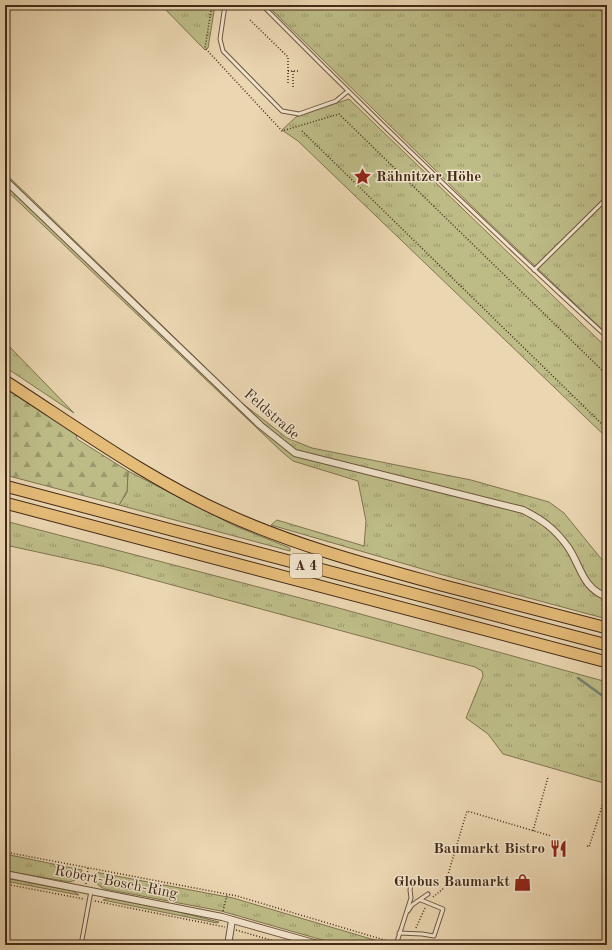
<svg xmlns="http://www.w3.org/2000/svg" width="612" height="950" font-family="'Old Standard TT',serif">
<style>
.grass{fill:url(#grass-tufts);stroke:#807450}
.forest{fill:url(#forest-firs);stroke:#807450}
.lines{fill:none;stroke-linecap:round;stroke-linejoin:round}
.stream{stroke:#768170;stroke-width:2.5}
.lane-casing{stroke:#6e563e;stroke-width:5}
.street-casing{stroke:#6e563e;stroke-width:8}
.highway-casing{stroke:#442c18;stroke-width:13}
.path{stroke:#442c18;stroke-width:1.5;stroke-dasharray:1 2;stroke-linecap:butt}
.lane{stroke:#f1e4cc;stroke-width:3}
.street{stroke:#f1e4cc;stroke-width:6}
.highway{stroke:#e5bb78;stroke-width:11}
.labels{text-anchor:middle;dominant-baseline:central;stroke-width:3;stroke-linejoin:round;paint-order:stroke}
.shield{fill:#f1e4cc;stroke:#78634e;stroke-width:1}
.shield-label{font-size:14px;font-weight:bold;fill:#442c18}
.poi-label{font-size:15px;font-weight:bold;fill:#442c18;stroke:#f1e4cc;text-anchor:end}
.street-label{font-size:15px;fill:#442c18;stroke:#f1e4cc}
</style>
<defs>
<pattern id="grass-tufts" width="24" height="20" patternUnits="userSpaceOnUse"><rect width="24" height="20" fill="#bdbc87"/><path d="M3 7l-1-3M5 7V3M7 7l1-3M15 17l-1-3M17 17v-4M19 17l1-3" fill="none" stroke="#9b996d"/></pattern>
<pattern id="forest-firs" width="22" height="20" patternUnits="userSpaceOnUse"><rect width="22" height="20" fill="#bdbc87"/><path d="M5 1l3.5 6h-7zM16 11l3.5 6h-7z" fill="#9b996d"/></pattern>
</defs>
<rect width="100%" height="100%" fill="#ead6b1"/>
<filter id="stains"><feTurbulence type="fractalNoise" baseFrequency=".005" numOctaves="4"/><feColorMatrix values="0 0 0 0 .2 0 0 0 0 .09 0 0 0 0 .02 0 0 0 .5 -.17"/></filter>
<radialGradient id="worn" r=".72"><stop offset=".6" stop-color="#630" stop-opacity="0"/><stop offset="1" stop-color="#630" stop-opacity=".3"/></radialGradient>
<g class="grass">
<polygon points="161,5 215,5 208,48 205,50"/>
<polygon points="267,5 595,5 607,17 607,334 481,215"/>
<polygon points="349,99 607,348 607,438 298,141 282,130 296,117"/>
<polygon points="5,173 242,403 287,438 312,448 471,480 549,502 564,513 607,566 607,597 601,600 607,602 607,619 443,575 271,525 277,520 364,546 366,521 358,481 293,461 281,451 5,189"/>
<polygon points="5,342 74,413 5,367"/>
<polygon points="128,471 235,526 290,548 290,551 119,505 127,492"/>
<polygon points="5,521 335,607 607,682 607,784 503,754 488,734 466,718 483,676 482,671 475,667 106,567 10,546 5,564"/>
<path d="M5 854 82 870C80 876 77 880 70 882L5 871Z"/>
<path d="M95 872 233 898 388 944V945H340L221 911 105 889C97 886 94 881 95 872Z"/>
<polygon points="5,878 73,891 79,895 5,881"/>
<polygon points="109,898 171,910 219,922 217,923 103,900"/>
</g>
<polygon class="forest" points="5,388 76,434 77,439 128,471 127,492 119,505 5,475"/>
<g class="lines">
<polyline class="stream" points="578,678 607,699"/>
<defs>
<g id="lane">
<polyline points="225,5 220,39 223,51 282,111 299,114 336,101 348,91"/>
<path d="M262 5C374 118 489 229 607 337"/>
<polyline points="534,270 607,198"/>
<polyline points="408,911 412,905 428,894"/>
<polyline points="399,933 422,934 434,936 443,909 421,900"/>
<polyline points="81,945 91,891"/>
<polyline points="396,945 411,898 410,890 411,885"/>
</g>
<g id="street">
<path d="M5 180 260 425 295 453 523 510C543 520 555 529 568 547 581 566 582 588 607 597"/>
<polyline points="5,874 222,917 321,945"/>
<polyline points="228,945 232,920"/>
</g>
<g id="highway">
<path d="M5 381C78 428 149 480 228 515 297 546 369 565 441 585 496 599 552 614 607 628"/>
<polyline points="5,486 607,645"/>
<polyline points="5,503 607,662"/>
</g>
</defs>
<use href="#lane" class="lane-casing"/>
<use href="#street" class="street-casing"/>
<use href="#highway" class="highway-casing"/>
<g class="path">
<polyline points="212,5 205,48 282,131 339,114 607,375"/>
<polyline points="250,20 288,57 288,85"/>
<polyline points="288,71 299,71"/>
<polyline points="293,87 293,71"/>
<polyline points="302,131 607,429"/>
<polyline points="533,831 548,777"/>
<polyline points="587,846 589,847 606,794"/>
<polyline points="5,852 237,896 391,942"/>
<polyline points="5,884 84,899"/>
<polyline points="86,884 88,868"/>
<polyline points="433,897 444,888 467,811 551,836"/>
<polyline points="95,901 225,927"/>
<polyline points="223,911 227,895"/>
<polyline points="416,928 425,908"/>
<polyline points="236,930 288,945"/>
<polyline points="410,945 412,939"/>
</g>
<use href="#lane" class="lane"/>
<use href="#street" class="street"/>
<use href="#highway" class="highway"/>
</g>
<defs>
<symbol id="sight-bare" viewBox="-9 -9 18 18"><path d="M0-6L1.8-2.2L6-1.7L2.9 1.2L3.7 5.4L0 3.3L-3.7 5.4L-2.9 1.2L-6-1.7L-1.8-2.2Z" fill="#8f2418" stroke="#f1e4cc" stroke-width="2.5" paint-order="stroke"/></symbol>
<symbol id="restaurant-bare" viewBox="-9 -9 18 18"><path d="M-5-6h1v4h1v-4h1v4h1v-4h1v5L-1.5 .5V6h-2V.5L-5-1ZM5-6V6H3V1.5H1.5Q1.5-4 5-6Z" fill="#8f2418" stroke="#f1e4cc" stroke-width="2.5" paint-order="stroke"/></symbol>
<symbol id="shop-bare" viewBox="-9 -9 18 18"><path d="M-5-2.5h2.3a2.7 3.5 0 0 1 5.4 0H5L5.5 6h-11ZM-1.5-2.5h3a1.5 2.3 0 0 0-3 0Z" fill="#8f2418" stroke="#f1e4cc" stroke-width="2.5" paint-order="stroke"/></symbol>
</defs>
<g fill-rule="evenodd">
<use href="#sight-bare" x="350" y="164" width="25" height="25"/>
<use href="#restaurant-bare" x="546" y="836" width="25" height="25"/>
<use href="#shop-bare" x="510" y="870" width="25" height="25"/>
</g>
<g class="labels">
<rect class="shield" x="290" y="554" width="32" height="24" rx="3"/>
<g class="shield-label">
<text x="306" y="566">A 4</text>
</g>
<g class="poi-label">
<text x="376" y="177" text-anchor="start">Rähnitzer Höhe</text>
<text x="545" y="849">Baumarkt Bistro</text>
<text x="510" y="882">Globus Baumarkt</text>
</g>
<g class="street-label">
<text transform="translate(271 415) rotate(41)">Feldstraße</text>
<text transform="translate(116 883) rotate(11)">Robert-Bosch-Ring</text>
</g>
</g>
<rect width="612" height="950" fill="none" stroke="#ead6b1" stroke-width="20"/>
<rect x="6" y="6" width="600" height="938" fill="none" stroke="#442c18" stroke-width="2"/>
<rect x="10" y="10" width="592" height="930" fill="none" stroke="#442c18"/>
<rect width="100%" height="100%" filter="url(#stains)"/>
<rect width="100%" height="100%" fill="url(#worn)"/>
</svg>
